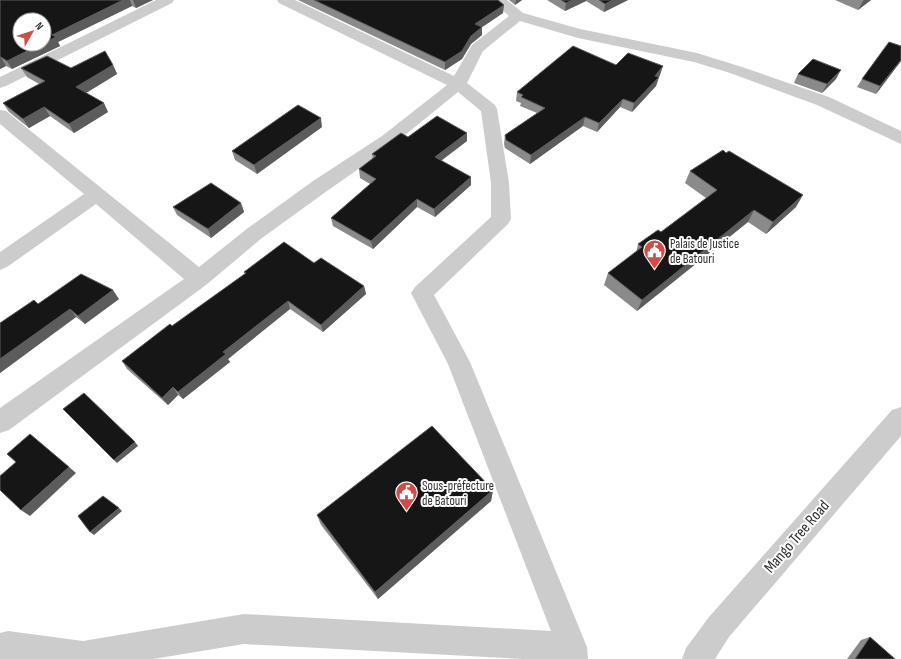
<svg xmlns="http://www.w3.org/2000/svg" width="901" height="659" font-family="'Sofia Sans Condensed',sans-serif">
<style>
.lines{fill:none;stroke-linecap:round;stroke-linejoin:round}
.minor{fill:#ccc;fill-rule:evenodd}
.wall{fill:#8a8a8a}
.shaded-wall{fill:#5c5c5c}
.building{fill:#161616;stroke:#5c5c5c}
.labels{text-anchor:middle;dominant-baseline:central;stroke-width:4;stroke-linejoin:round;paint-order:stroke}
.poi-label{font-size:13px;fill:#2f2f2f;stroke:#fff;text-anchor:start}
.near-street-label{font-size:16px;fill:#2f2f2f;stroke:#fff}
</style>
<rect width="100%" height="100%" fill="#fff"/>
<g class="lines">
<g class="minor">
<polygon points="156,0 174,0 172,3 6,86 0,88 0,77"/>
<polygon points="277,0 295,0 454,76 472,45 509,16 491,0 507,0 523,13 580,29 697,53 742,67 829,97 901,131 901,144 817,105 730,73 694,62 578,38 520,21 483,51 467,83 495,105 497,109 509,183 511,219 508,224 434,295 470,362 587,647 588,659 523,659 244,644 153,659 0,659 0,633 8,631 83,641 244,614 551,631 448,364 411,293 415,287 491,217 491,183 481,111 458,92 394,144 327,191 262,238 206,285 9,430 0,433 0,408 184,279 96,204 7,267 0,270 0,252 84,194 0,124 0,110 6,111 199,267 248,228 313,181 382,136 447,85 279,3"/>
<polygon points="901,407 901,436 729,637 715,659 682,659 686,648 709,617 892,410"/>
</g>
</g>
<g class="wall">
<polygon points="0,0 153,0 136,8 132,6 58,42 60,46 12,69 6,66 0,69"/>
<polygon points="298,0 498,0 503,13 482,27 482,35 471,44 462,59 445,70"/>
<polygon points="509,0 522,0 515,5"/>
<polygon points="547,0 628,0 604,12 586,1 565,11"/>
<polygon points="835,0 871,0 858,10"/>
<polygon points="901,61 876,94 857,87 862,79"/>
<polygon points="113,65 117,74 86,93 108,112 74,133 50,116 29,128 9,112 3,103 39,84 27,77 21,68 71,68"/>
<polygon points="616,65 660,75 659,77 656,86 632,112 620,107 597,132 583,126 530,164 505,148 504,144 505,135 537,113 520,106 521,103 516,101 517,92"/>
<polygon points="798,74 836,79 822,93 794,83"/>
<polygon points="322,127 257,174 235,160 232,151"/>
<polygon points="408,137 467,141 441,161 471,177 471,185 435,217 417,207 373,249 333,226 331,218 370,184 360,178 359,169 373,159 372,154"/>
<polygon points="690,171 796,207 766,234 748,222 637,311 604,285 608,273 636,253 638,244 661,232 706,198 685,183"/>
<polygon points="241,203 244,212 211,238 177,215 173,207"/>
<polygon points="314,263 364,286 366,294 323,332 290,309 228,359 230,362 183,399 178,395 168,405 127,369 122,361 245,274 244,272"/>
<polygon points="119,299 85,324 76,317 0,373 0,323 38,304"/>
<polygon points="493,490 491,501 378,599 321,525 317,515"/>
<polygon points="870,637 895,659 847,659 861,640"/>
</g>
<g class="shaded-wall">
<polygon points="123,0 130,0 132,6 58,42 60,46 12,69 7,61 41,44 44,44 44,43 52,35"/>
<polygon points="133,0 153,0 136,8"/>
<polygon points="516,0 522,0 515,5"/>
<polygon points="573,0 586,0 586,1 565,11 566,3"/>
<polygon points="613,0 628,0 604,12 605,4"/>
<polygon points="864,0 871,0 858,10 863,1"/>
<polygon points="504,5 503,13 475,32 475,24"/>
<polygon points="482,27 482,35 471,44 462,59 445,70 445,62 471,36"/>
<polygon points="0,57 1,57 6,66 0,69"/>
<polygon points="901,60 901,61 876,94 880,86"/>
<polygon points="113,65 117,74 81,96 76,87"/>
<polygon points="663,66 660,75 659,77 656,86 632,112 634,103 655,76"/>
<polygon points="841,70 836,79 822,93 827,84"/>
<polygon points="623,99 620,107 597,132 599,123"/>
<polygon points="104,103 108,112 74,133 69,124"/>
<polygon points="44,107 50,116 29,128 23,119"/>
<polygon points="585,117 583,126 530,164 531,155"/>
<polygon points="321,118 322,127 257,174 254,165"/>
<polygon points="467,133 467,141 435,165 435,157"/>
<polygon points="471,177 471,185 435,217 434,209"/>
<polygon points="803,195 796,207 766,234 773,222"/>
<polygon points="417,199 417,207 373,249 371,241"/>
<polygon points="241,203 244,212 211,238 208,229"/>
<polygon points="754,210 748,222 637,311 642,300"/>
<polygon points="364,286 366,294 323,332 321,325"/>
<polygon points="113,290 119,299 85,324 78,316"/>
<polygon points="288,301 290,309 228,359 230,362 183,399 178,392 223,352"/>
<polygon points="70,309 76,317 0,373 0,359"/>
<polygon points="173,387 178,395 168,405 162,398"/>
<polygon points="135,442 138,446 117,463 114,460"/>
<polygon points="69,467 76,473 30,516 21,510"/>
<polygon points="493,490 491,501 378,599 375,592"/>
<polygon points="119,508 122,511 94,535 90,532"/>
</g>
<g class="building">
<polygon points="0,0 123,0 52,35 56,37 44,43 44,20 20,20 20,44 41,44 7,61 1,57 0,57"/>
<polygon points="314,0 498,0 504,5 475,24 482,27 471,36 462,51 445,62"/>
<polygon points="561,0 573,0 566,3"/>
<polygon points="599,0 613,0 605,4"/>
<polygon points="889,42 901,46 901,60 880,86 862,79"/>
<polygon points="573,46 616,65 628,53 663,66 655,76 659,77 634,103 623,99 599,123 585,117 531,155 506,140 505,135 545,108 521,97 523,95 517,92"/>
<polygon points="105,51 113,65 76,87 104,103 69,124 44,107 23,119 3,103 45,81 21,68 47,56 71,68"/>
<polygon points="813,59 841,70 827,84 798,74"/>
<polygon points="298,105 321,118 254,165 232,151"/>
<polygon points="437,116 467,133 435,157 471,177 434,209 417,199 371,241 331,218 376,179 359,169 376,156 372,154 401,133 408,137"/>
<polygon points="723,150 726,153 729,151 803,195 773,222 754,210 642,300 608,273 642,247 638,244 658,230 661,232 717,190 690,171"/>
<polygon points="211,183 241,203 208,229 173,207"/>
<polygon points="284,242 314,263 321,258 364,286 321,325 288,301 223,352 226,354 178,392 173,387 162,398 122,361 170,324 172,326 246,273 244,272"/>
<polygon points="81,274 113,290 78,316 70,309 0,359 0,323 34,300 38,304"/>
<polygon points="84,393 135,442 114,460 63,409"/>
<polygon points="432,426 493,490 375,592 317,515"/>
<polygon points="30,434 69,467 21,510 0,490 0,476 16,462 7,454"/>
<polygon points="103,496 119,508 90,532 78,516"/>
<polygon points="870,637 895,659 855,659"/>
</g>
<defs>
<symbol id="civic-pin" viewBox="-11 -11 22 30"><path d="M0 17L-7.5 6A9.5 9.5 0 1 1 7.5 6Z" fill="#d14c46" stroke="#fff"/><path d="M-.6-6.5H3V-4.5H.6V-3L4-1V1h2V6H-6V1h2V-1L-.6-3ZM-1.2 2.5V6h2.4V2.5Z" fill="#fff"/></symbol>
</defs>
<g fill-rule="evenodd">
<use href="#civic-pin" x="642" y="238" width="25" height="34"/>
<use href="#civic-pin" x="394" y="480" width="25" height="34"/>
</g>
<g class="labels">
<g class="poi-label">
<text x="670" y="244">Palais de Justice<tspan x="670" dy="15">de Batouri</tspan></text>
<text x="422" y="486">Sous-préfecture<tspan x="422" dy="15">de Batouri</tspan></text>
</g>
<g class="near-street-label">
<text transform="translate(797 537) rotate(-49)">Mango Tree Road</text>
</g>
</g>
<g transform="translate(32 32) rotate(51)"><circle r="19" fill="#ffffff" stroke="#acacac"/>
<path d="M0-3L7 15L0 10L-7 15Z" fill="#d14c46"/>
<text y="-6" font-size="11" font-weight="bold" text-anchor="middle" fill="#2f2f2f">N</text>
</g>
</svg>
